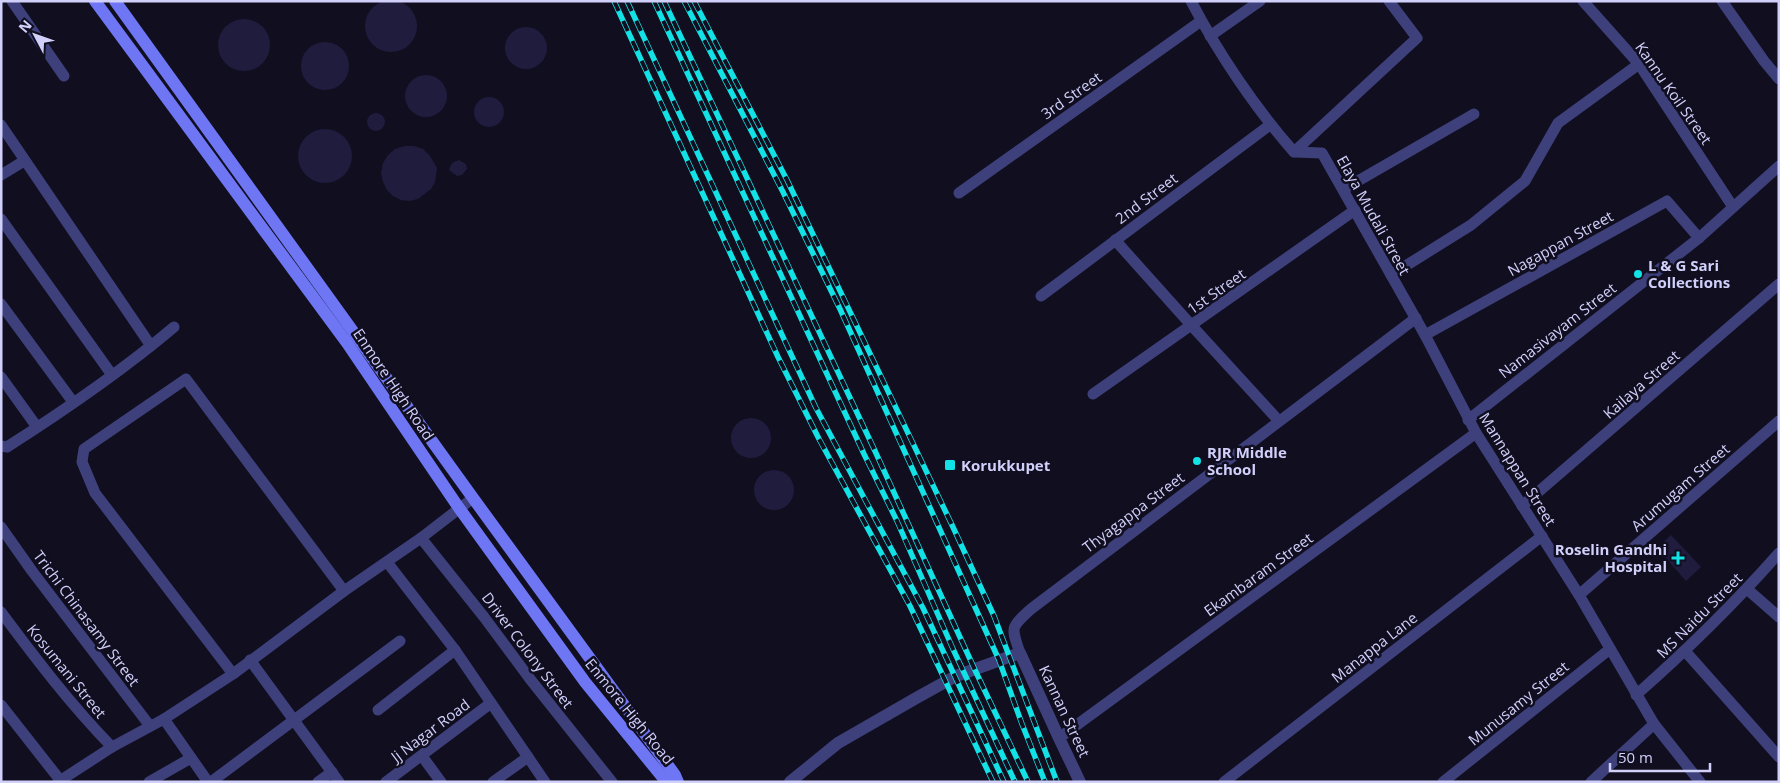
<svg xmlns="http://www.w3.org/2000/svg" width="1780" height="783" font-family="'Open Sans',sans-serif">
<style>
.building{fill:#201c3e}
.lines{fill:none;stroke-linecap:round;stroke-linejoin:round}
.minor{stroke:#3d407a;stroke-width:11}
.tertiary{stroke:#3d407a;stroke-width:12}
.secondary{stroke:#6e76f4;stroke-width:12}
.rail-casing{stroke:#12e2e5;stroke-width:5.5}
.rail{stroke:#100e1f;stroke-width:4;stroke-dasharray:11;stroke-linecap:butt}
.poi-dot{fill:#12e2e5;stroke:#100e1f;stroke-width:2}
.labels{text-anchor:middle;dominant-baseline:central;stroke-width:5;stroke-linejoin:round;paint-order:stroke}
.street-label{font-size:15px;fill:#d1d0fb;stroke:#100e1f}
.poi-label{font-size:15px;font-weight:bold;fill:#d1d0fb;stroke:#100e1f;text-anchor:start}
</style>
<rect width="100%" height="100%" fill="#100e1f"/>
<g class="building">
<circle cx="391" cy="26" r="26"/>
<circle cx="244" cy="45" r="26"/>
<circle cx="526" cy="48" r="21"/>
<circle cx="325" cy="66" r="24"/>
<circle cx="426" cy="96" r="21"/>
<circle cx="489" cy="112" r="15"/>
<circle cx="376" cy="122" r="9"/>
<circle cx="325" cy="156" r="27"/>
<polygon points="405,146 414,146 423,149 430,156 437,168 435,182 431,189 418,199 409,201 401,200 393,196 387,190 383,182 381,173 383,163 388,155 395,149"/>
<polygon points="459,160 466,164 467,169 462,175 457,176 449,170 452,163"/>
<circle cx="751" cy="438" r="20"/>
<circle cx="774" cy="490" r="20"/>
<polygon points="1671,535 1701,567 1686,581 1657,548"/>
</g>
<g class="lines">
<g class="minor">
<polyline points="12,1 64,76"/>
<path d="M1191 1C1218 53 1256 109 1294 152L1322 153 1425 335 1476 433 1579 595 1654 724 1700 782"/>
<polyline points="1583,1 1639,64 1733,207"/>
<polyline points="1722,1 1764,61 1779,79"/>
<polyline points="1210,36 1260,1"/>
<polyline points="1,125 151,346"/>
<polyline points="1294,152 1417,38 1389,1"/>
<polyline points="1,175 24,161"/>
<polyline points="1344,189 1474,114"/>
<polyline points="959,193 1201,21"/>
<polyline points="1,219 112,375"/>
<polyline points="1115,240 1192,326 1278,420"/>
<polyline points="1391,275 1471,225 1525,181 1558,123 1639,64"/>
<polyline points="1041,296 1270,125"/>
<polyline points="1,304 73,402"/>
<polyline points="1425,335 1667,201 1699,238"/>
<polyline points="1,377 37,427"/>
<polyline points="1093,394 1355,210"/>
<polyline points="1468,420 1699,238 1779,166"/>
<path d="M1 446 7 447C65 410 122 371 174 327"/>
<polyline points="1522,506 1779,284"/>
<polyline points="1,527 32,571 150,726"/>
<polyline points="421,538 484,617 530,679 612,782"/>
<polyline points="387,562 455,650 545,782"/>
<polyline points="1747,589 1779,617"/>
<polyline points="1579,595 1779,421"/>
<path d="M1 612C36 659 71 705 112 747"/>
<polyline points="1685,651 1779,757"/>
<path d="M1020 653C1011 627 1010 628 1031 609L1416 318"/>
<polyline points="250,660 339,782"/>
<polyline points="233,674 95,493 82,462 84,449 186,379 344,591"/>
<path d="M1636 695C1687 650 1734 604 1779 553"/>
<polyline points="1,705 60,780"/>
<polyline points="378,710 455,650"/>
<polyline points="164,719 208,782"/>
<polyline points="1059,738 1476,433"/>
<polyline points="422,756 441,782"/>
<polyline points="58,782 112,747 164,719 233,674 344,591 421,538 473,498"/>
<polyline points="149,782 191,758"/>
<polyline points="211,782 400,641"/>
<polyline points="318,782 332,772"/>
<polyline points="386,782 491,703"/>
<polyline points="493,782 528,757"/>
<polyline points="1224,782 1542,536"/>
<polyline points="1443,782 1610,649"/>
<polyline points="1591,782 1654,724"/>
</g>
<polyline class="tertiary" points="790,782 838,743 918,697 956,676 1020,653 1059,738 1080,782"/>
<g class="secondary">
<polyline points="95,1 347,343 459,508 585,682 664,779 669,782"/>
<polyline points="115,1 473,498 675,775 678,782"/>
</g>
<defs>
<g id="rail">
<polyline points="614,1 778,357 819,439 910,606 993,782"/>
<polyline points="627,1 816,408 923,608 1004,782"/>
<polyline points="654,1 864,454 897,521 953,649 1015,782"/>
<polyline points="664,1 875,451 975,670 1028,782"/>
<polyline points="684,1 783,192 840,309 999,660 1022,724 1045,782"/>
<polyline points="694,1 787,180 952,525 994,616 1057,782"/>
</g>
</defs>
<use href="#rail" class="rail-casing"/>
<use href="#rail" class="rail"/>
</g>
<g class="poi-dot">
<circle cx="1638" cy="274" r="5"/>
<circle cx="1197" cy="461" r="5"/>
<rect x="944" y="459" width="12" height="12" rx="2.5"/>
<path d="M1675.5 550.5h5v5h5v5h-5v5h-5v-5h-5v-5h5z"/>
</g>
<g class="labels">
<g class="street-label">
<text transform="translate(1674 93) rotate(55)">Kannu Koil Street</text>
<text transform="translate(1071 95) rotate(-35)">3rd Street</text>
<text transform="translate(1146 198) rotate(-37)">2nd Street</text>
<text transform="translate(1374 215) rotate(61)">Elaya Mudali Street</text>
<text transform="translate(1560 243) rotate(-29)">Nagappan Street</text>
<text transform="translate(1216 291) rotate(-35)">1st Street</text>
<text transform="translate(1557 330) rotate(-38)">Namasivayam Street</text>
<text transform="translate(394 384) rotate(56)">Enmore High Road</text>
<text transform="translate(1641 384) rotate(-41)">Kailaya Street</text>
<text transform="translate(1518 469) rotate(58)">Mannappan Street</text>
<text transform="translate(1680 487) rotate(-41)">Arumugam Street</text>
<text transform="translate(1133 512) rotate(-37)">Thyagappa Street</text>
<text transform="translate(1258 574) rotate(-36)">Ekambaram Street</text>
<text transform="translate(1699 615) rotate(-45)">MS Naidu Street</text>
<text transform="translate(87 618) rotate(53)">Trichi Chinasamy Street</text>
<text transform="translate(1374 647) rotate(-38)">Manappa Lane</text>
<text transform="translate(528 650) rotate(53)">Driver Colony Street</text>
<text transform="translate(67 671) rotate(51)">Kosumani Street</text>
<text transform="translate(1518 703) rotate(-39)">Munusamy Street</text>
<text transform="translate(630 711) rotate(51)">Enmore High Road</text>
<text transform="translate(1065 711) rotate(65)">Kannan Street</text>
<text transform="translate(430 730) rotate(-37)">Jj Nagar Road</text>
</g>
<g class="poi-label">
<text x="1648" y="265">L &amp; G Sari<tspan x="1648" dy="17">Collections</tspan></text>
<text x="1207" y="452">RJR Middle<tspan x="1207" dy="17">School</tspan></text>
<text x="961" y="465">Korukkupet</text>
<text x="1667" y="549" text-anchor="end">Roselin Gandhi<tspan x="1667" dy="17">Hospital</tspan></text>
</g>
</g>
<rect width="1780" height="783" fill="none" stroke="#d1d0fb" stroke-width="5"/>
<g transform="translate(35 35) rotate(311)" stroke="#100e1f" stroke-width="4" paint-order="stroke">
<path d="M0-4L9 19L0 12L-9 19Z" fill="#d1d0fb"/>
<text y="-8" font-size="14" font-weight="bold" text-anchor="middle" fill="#d1d0fb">N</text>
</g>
<path d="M1610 763v8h100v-8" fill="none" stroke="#d1d0fb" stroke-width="2.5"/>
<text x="1618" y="763" font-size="15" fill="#d1d0fb" stroke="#100e1f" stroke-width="4" paint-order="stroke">50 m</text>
</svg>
